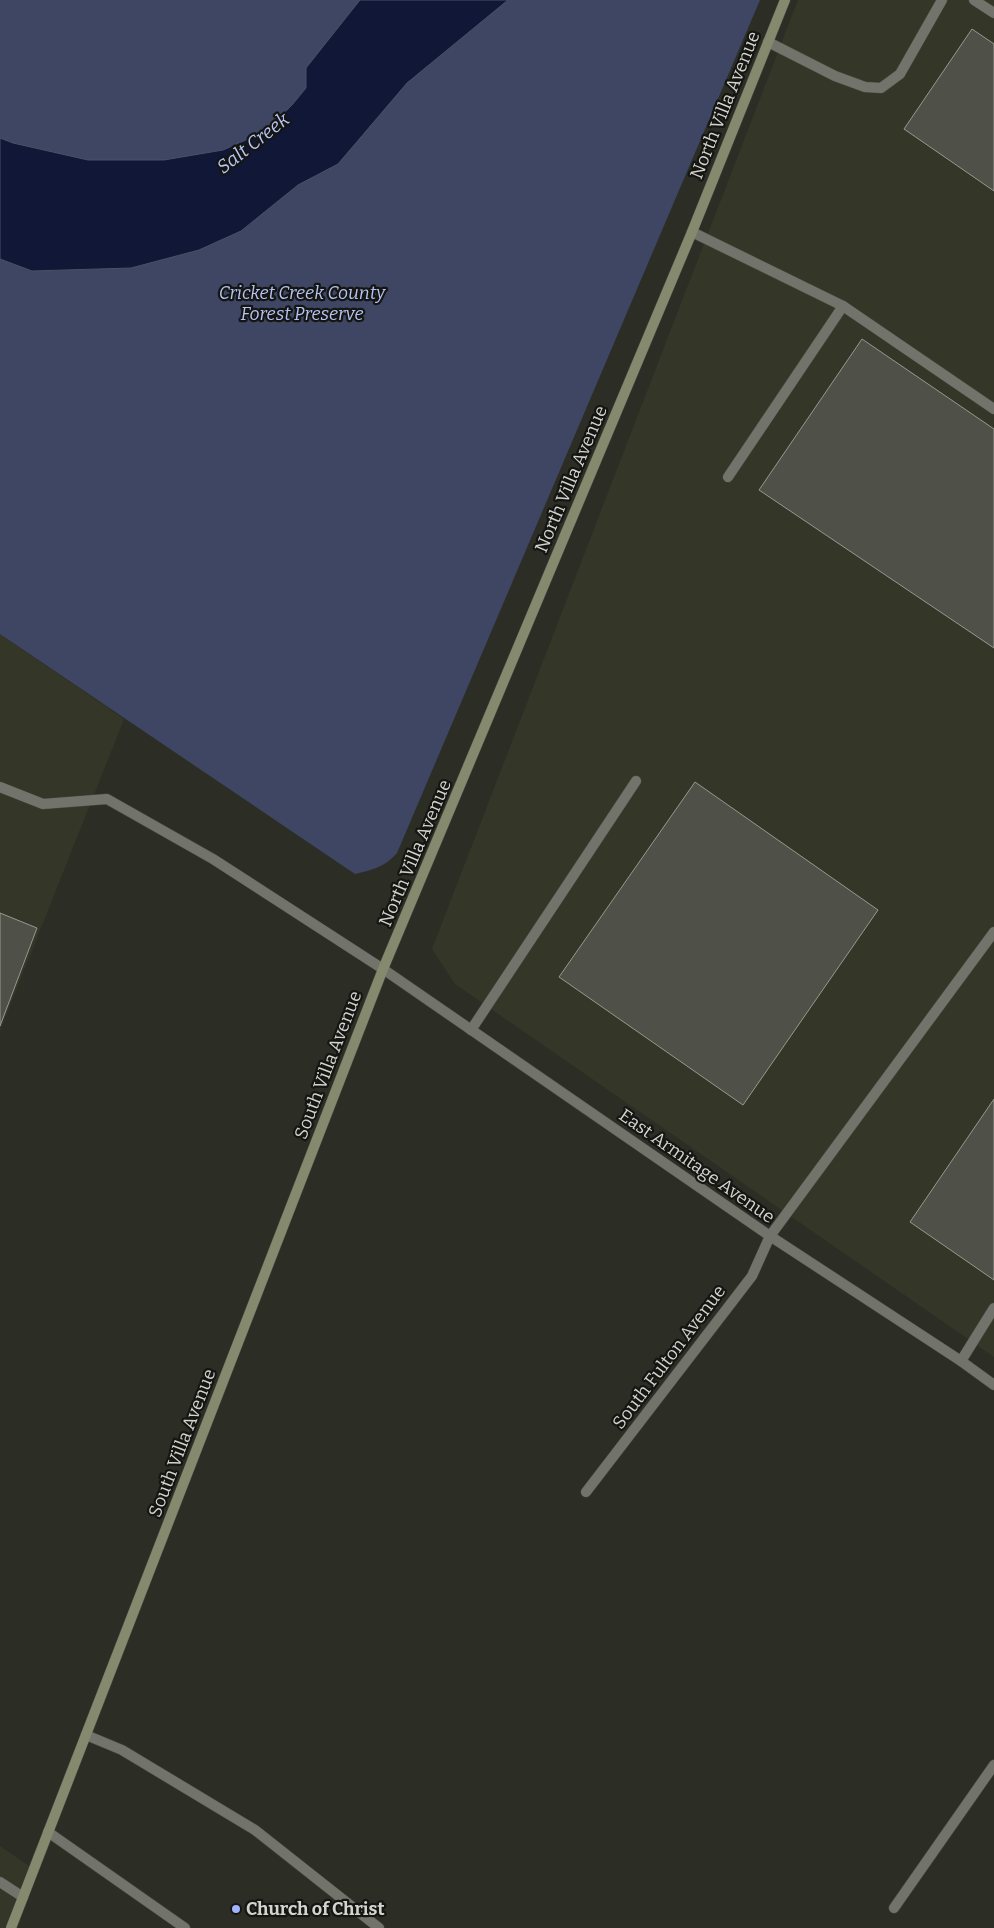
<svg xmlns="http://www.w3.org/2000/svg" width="994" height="1928" font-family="Bitter,serif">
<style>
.built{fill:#343628}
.green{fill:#3e4664}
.water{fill:#111736;stroke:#4b5064}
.building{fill:#4f5048;stroke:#97998f}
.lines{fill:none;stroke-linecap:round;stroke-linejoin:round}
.lane-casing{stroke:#494b45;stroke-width:11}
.street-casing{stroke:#494b45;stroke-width:11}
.secondary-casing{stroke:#494b45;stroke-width:11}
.lane{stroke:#72746b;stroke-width:10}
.street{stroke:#72746b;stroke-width:10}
.secondary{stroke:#858a6e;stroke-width:10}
.poi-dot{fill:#a0b3fd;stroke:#151512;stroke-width:2}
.labels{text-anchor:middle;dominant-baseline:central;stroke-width:4.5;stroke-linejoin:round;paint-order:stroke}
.street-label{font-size:18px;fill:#d3d4cf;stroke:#151512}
.park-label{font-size:18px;font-style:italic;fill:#b5c3f5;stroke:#151512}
.poi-label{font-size:18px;font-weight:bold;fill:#d3d4cf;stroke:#151512;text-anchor:start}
.water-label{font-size:19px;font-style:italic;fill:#b6c4f7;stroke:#151512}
</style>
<rect width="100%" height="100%" fill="#2c2e26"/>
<g class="built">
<polygon points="798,0 994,0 994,1357 455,984 432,949"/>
<polygon points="0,634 124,719 0,1031"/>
<polygon points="0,1846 29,1866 5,1928 0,1928"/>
</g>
<path class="green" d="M0 0H760L397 853C385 867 372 870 355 874L0 634Z"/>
<polygon class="water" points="360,0 508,0 407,83 338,164 298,185 241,231 199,250 131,268 32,271 0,259 0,138 13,143 88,160 164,160 223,150 264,132 292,105 306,88 306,68"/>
<g class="building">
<polygon points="972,29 994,44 994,191 904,129"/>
<polygon points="862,339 994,429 994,648 759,490"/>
<polygon points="695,782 878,910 743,1105 559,977"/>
<polygon points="0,913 37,928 0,1026"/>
<polygon points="994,1099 994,1280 910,1222"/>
</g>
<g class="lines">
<defs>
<g id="lane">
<polyline points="974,0 994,13"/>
<polyline points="768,42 835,76 865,87 881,88 900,74 942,0"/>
<polyline points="692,232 843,306 994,409"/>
<polyline points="728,477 843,306"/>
<polyline points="0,787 43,804 107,799 213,859 383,969"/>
<polyline points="471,1030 636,781"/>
<polyline points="770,1236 994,932"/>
<polyline points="961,1361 994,1308"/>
<polyline points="86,1735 122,1750 255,1830 379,1928"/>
<polyline points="0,1882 23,1897"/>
</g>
<g id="street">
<polyline points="383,969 770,1236 961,1361 994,1385"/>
<polyline points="586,1492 752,1276 770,1236"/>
<polyline points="48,1832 185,1928"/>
<polyline points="894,1908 994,1765"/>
</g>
<polyline id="secondary" points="11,1928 383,969 692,232 785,0"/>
</defs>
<use href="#lane" class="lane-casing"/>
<use href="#street" class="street-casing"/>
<use href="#secondary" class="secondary-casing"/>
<use href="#lane" class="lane"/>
<use href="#street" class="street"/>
<use href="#secondary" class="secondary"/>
</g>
<circle class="poi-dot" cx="236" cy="1909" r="5"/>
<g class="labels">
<g class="street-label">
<text transform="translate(725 105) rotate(-68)">North Villa Avenue</text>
<text transform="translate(571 479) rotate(-67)">North Villa Avenue</text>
<text transform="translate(415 853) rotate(-67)">North Villa Avenue</text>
<text transform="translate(328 1065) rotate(-69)">South Villa Avenue</text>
<text transform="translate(697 1166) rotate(35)">East Armitage Avenue</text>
<text transform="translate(669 1357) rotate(-53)">South Fulton Avenue</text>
<text transform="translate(182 1443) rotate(-69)">South Villa Avenue</text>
</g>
<g class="park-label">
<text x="302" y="293">Cricket Creek County<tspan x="302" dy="21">Forest Preserve</tspan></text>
</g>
<g class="poi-label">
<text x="246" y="1909">Church of Christ</text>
</g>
<g class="water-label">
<text transform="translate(253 143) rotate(-38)">Salt Creek</text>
</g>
</g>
</svg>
